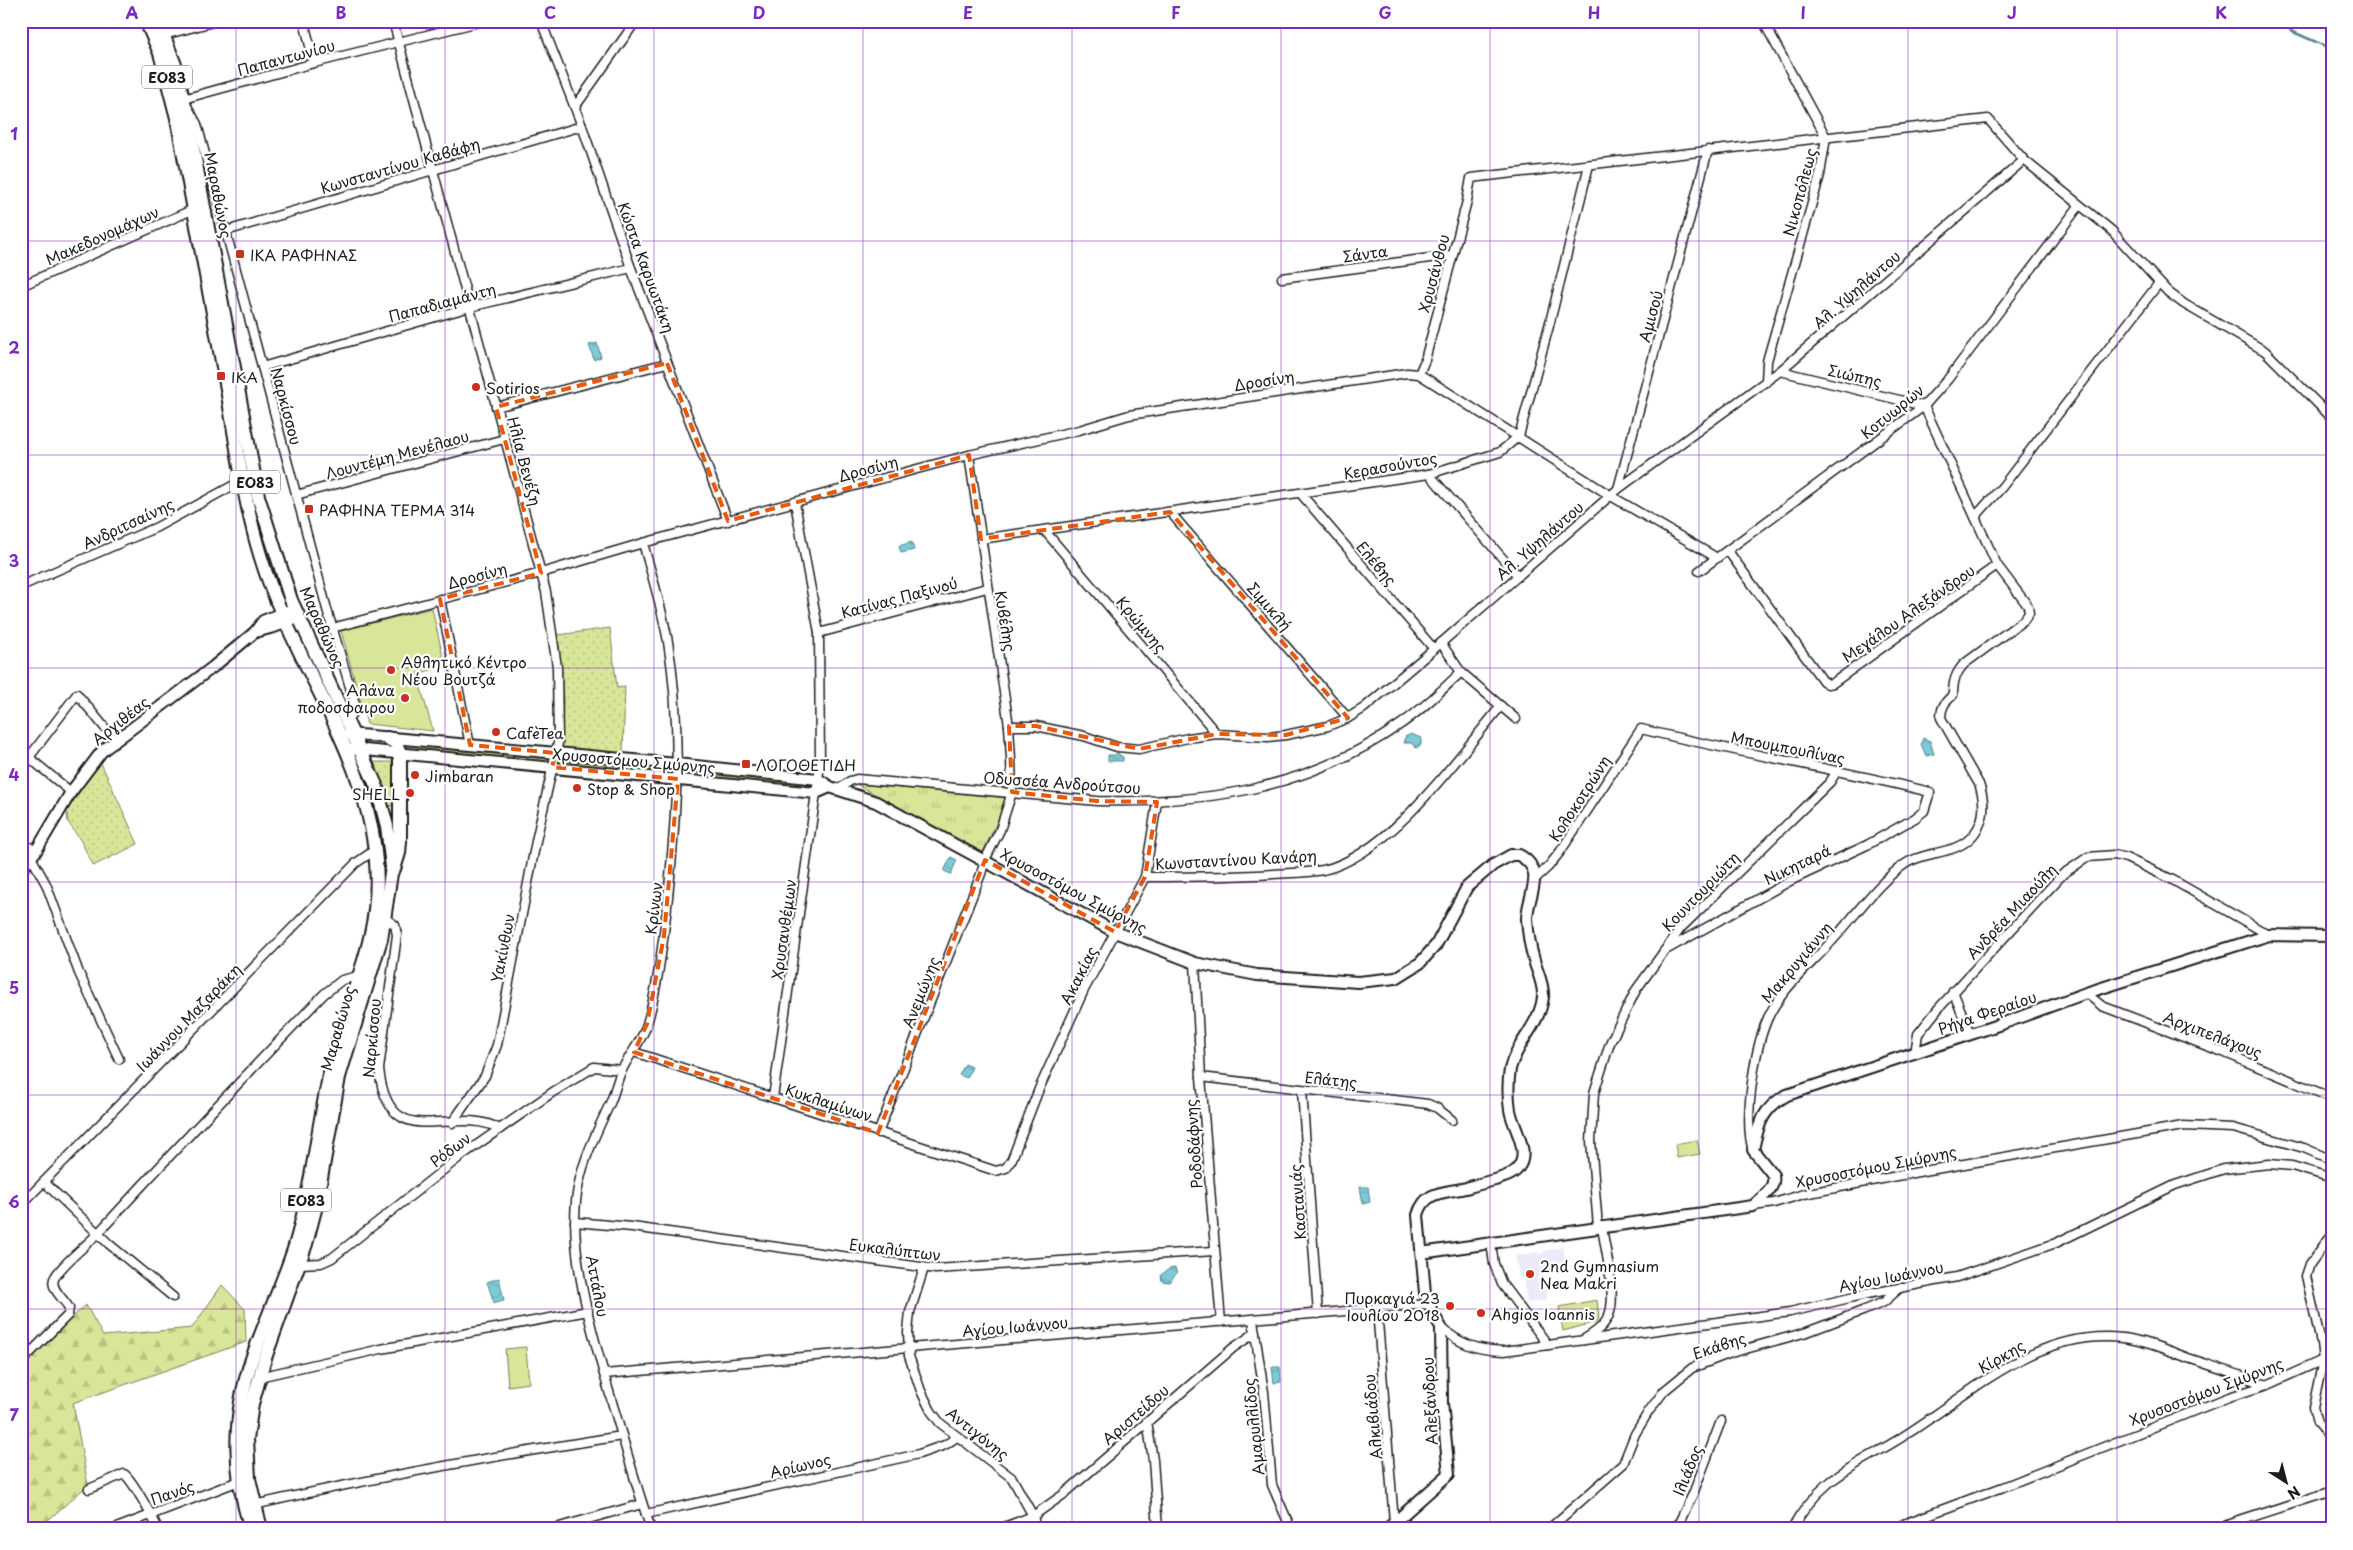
<svg xmlns="http://www.w3.org/2000/svg" width="2353" height="1550" font-family="'Playpen Sans',sans-serif">
<style>
.built{fill:#eaeaf9}
.grass{fill:url(#grass-dots);stroke:#7a805a}
.forest{fill:url(#forest-firs);stroke:#7a805a}
.park{fill:url(#park-tufts);stroke:#7a805a}
.pitch{fill:#d9e598;stroke:#7a805a}
.water{fill:url(#water-waves);stroke:#55858c}
.lines{fill:none;stroke-linecap:round;stroke-linejoin:round}
.stream{stroke:#55858c;stroke-width:2.5}
.minor-casing{stroke:#1c1c1c;stroke-width:11}
.tertiary-casing{stroke:#1c1c1c;stroke-width:14}
.primary-casing{stroke:#1c1c1c;stroke-width:16}
.minor{stroke:#fff;stroke-width:8}
.tertiary{stroke:#fff;stroke-width:10}
.primary{stroke:#fff;stroke-width:12}
.marked{fill:none;stroke:#e8590c;stroke-width:4;stroke-dasharray:10 6;stroke-linejoin:round}
.grid{fill:none;stroke:#7b2cbf;stroke-width:1;stroke-opacity:0.55}
.poi-dot{fill:#c8321e;stroke:#fff;stroke-width:2}
.labels{text-anchor:middle;dominant-baseline:central;stroke-width:4.5;stroke-linejoin:round;paint-order:stroke}
.shield{fill:#fff;stroke:#606060;stroke-width:1}
.shield-label{font-size:14px;font-weight:bold;fill:#1c1c1c}
.street-label{font-size:15px;fill:#1c1c1c;stroke:#fff}
.poi-label{font-size:15px;fill:#1c1c1c;stroke:#fff;text-anchor:start}
.neatline{fill:none;stroke:#7b2cbf;stroke-width:2}
.grid-label{font-size:16px;text-anchor:middle;font-weight:bold;fill:#7b2cbf}
</style>
<defs>
<pattern id="grass-dots" width="8" height="8" patternUnits="userSpaceOnUse" patternTransform="scale(1.25)"><rect width="8" height="8" fill="#d9e598"/><path d="M2 2h.1M6 6h.1" fill="none" stroke="#bac482" stroke-width="1.8" stroke-linecap="round"/></pattern>
<pattern id="forest-firs" width="22" height="20" patternUnits="userSpaceOnUse" patternTransform="scale(1.25)"><rect width="22" height="20" fill="#d9e598"/><path d="M5 1l3.5 6h-7zM16 11l3.5 6h-7z" fill="#bac482"/></pattern>
<pattern id="park-tufts" width="24" height="20" patternUnits="userSpaceOnUse" patternTransform="scale(1.25)"><rect width="24" height="20" fill="#d9e598"/><path d="M3 7l-1-3M5 7V3M7 7l1-3M15 17l-1-3M17 17v-4M19 17l1-3" fill="none" stroke="#bac482"/></pattern>
<pattern id="water-waves" width="16" height="10" patternUnits="userSpaceOnUse" patternTransform="scale(1.25)"><rect width="16" height="10" fill="#7bcbd7"/><path d="M0 5q4-4 8 0t8 0" fill="none" stroke="#6aaeb8"/></pattern>
</defs>
<rect width="100%" height="100%" fill="#fff"/>
<filter id="ink" filterUnits="userSpaceOnUse"><feTurbulence type="fractalNoise" baseFrequency=".02" numOctaves="2"/><feDisplacementMap in="SourceGraphic" scale="10" xChannelSelector="R" yChannelSelector="G"/><feConvolveMatrix kernelMatrix="1 2 1 2 8 2 1 2 1" color-interpolation-filters="sRGB"/></filter>
<g filter="url(#ink)">
<polygon class="built" points="1563,1247 1567,1269 1549,1272 1548,1269 1541,1271 1542,1276 1537,1277 1538,1283 1543,1282 1547,1300 1527,1303 1523,1278 1520,1279 1515,1256 1538,1252 1538,1254 1544,1253 1544,1251"/>
<g class="grass">
<polygon points="610,628 617,688 625,687 623,753 562,749 563,698 558,635"/>
<polygon points="406,745 548,759 547,764 406,750"/>
<polygon points="559,760 671,770 671,775 558,765"/>
<polygon points="100,761 138,844 93,866 81,841 68,822 67,811"/>
<polygon points="372,762 396,762 395,805 388,806"/>
<polygon points="683,771 812,782 812,786 682,776"/>
</g>
<polygon class="forest" points="222,1285 245,1309 246,1342 73,1403 88,1485 38,1529 21,1529 21,1363 86,1305 103,1336 192,1328"/>
<polygon class="park" points="856,784 1008,798 983,852"/>
<g class="pitch">
<polygon points="432,608 445,666 417,674 433,731 367,724 341,631"/>
<polygon points="1697,1140 1700,1154 1677,1158 1675,1144"/>
<polygon points="1597,1300 1599,1317 1597,1322 1563,1331 1559,1307"/>
<polygon points="526,1347 529,1383 508,1386 505,1349"/>
</g>
<g class="water">
<polygon points="597,343 601,357 594,360 589,345"/>
<polygon points="912,542 914,550 901,553 899,546"/>
<polygon points="1411,734 1421,738 1421,745 1416,748 1411,743 1403,743 1405,737"/>
<polygon points="1923,738 1930,741 1934,754 1926,756 1921,744"/>
<polygon points="1117,753 1123,757 1123,761 1108,761 1108,755 1115,755"/>
<polygon points="951,857 957,860 951,874 944,871"/>
<polygon points="965,1064 972,1067 967,1078 959,1075"/>
<polygon points="1360,1187 1368,1187 1370,1202 1363,1204"/>
<polygon points="1175,1268 1177,1273 1169,1282 1162,1281 1161,1275 1169,1269"/>
<polygon points="499,1278 504,1300 494,1303 487,1282"/>
<polygon points="1272,1367 1280,1367 1281,1382 1274,1383"/>
</g>
<g class="lines">
<polyline class="stream" points="2283,21 2291,31 2332,49"/>
<defs>
<g id="minor">
<polyline points="304,21 314,63"/>
<polyline points="393,21 546,592 557,667 558,743 536,841 497,1045 485,1076 452,1123"/>
<polyline points="541,21 582,126 631,268 728,521"/>
<polyline points="1763,21 1826,137 1820,175 1767,361 1766,382"/>
<polyline points="164,35 217,21"/>
<polyline points="575,107 636,21"/>
<polyline points="226,231 582,126"/>
<polyline points="1282,278 1452,255"/>
<polyline points="21,286 194,209"/>
<polyline points="262,367 470,307 631,268"/>
<polyline points="1419,374 1425,360 1467,201 1471,178 1988,119 2024,160"/>
<polyline points="496,407 667,363"/>
<polyline points="1429,474 1518,576"/>
<polyline points="1618,489 1708,150"/>
<polyline points="1301,494 1434,649"/>
<polyline points="296,495 504,439"/>
<polyline points="1170,512 1348,718"/>
<polyline points="1975,517 2002,487 2159,283"/>
<polyline points="1045,531 1217,734"/>
<polyline points="981,539 1429,474 1500,452 1519,436 1549,326 1589,165"/>
<path d="M643 543C652 576 662 608 668 642 682 727 677 811 668 897 664 936 658 990 646 1027 640 1044 628 1056 621 1072 617 1081 615 1091 611 1101 596 1134 580 1164 576 1201 570 1264 595 1342 612 1402 625 1444 636 1487 651 1529"/>
<polyline points="1728,551 1823,681 1828,684 1833,683 1997,565 1924,406 1780,371"/>
<polyline points="1699,571 1924,406 1948,379 2079,206"/>
<polyline points="21,586 157,527 243,480"/>
<polyline points="440,599 470,745"/>
<polyline points="332,628 541,573 643,543 969,455 1079,430 1129,415 1407,373 1419,374 1611,496 1717,558"/>
<polyline points="819,633 987,588"/>
<polyline points="1441,643 1461,672 1516,719"/>
<polyline points="348,719 355,710 355,704 328,613 197,124 183,99 314,63 483,21"/>
<polyline points="1009,726 1036,726 1084,736 1117,747 1139,749 1188,738 1217,734 1268,737 1286,735 1328,726 1348,718 1364,708 1441,643 1618,489 1780,371 2024,160 2111,230 2168,292 2184,304 2265,351 2332,418"/>
<polyline points="21,751 71,792"/>
<polyline points="21,768 77,694 115,740"/>
<path d="M839 789 850 781 857 779 1097 801C1208 804 1308 789 1401 724 1423 709 1442 690 1461 672"/>
<polyline points="21,842 36,851"/>
<polyline points="31,857 46,884 79,973 119,1059"/>
<path d="M1145 877C1188 877 1231 877 1274 874 1290 873 1307 873 1323 870 1390 855 1458 757 1501 706"/>
<path d="M1535 879 1548 867 1560 852 1641 729C1737 753 1834 768 1930 792L1924 811 1915 818 1867 845 1790 881 1664 951"/>
<path d="M385 918 395 925 397 935 379 1069C389 1159 452 1102 500 1129"/>
<polyline points="1195,963 1201,1077 1221,1322"/>
<polyline points="1953,991 1970,1034"/>
<polyline points="2086,993 2102,1006 2223,1052 2332,1098"/>
<polyline points="634,1052 996,1171 1006,1168 1012,1159 1039,1089 1084,990 1145,877 1157,802"/>
<polyline points="1915,1053 1918,1034 1938,1009 2063,874 2088,857 2114,855 2126,858 2171,879 2269,935"/>
<polyline points="1201,1077 1428,1104 1437,1108 1452,1120"/>
<polyline points="1302,1090 1318,1314"/>
<polyline points="773,1098 820,765 819,633 795,503"/>
<polyline points="878,1133 981,874 985,860 1000,830 1012,792 1011,759 1009,726 969,455"/>
<path d="M1753 1150C1743 1121 1755 1048 1767 1020 1780 989 1811 965 1832 941 1856 915 1876 884 1905 864 1926 850 1957 856 1974 834 1986 819 1985 801 1979 784L1941 718C1941 707 1945 702 1953 695 1953 682 1955 674 1964 664L2024 620 2029 613 2028 606 1997 565"/>
<polyline points="44,1182 109,1244 173,1297"/>
<polyline points="21,1205 356,863 375,850"/>
<polyline points="1754,1206 1774,1203 1804,1194 1918,1172 2183,1126 2233,1128 2304,1148 2332,1160"/>
<polyline points="575,1222 632,1227 936,1269 1214,1251"/>
<polyline points="1598,1227 1591,1141 1594,1093 1610,1043 1636,990 1681,928 1830,782 1837,771"/>
<polyline points="2332,1234 2310,1264 2306,1276 2321,1343 2323,1360 2313,1407 2317,1423 2332,1440"/>
<polyline points="1491,1243 1494,1264 1502,1284 1548,1345"/>
<polyline points="300,1264 321,1263 332,1258 461,1156 553,1092 594,1067 622,1070"/>
<polyline points="924,1268 910,1312 908,1332 909,1356 921,1391 931,1411 940,1423 1012,1478 1033,1516 1036,1529"/>
<polyline points="1377,1309 1394,1522"/>
<polyline points="1253,1320 1264,1392 1272,1485 1291,1529"/>
<path d="M1441 1327C1460 1345 1478 1350 1504 1351L1790 1312 1867 1294 1957 1277 2056 1243 2175 1185 2224 1169 2269 1164 2292 1166 2332 1178"/>
<path d="M1583 1340C1594 1333 1606 1326 1610 1312 1616 1293 1605 1248 1602 1227"/>
<path d="M21 1362 68 1315 69 1308C65 1300 50 1289 54 1279 59 1266 90 1243 101 1230 174 1150 249 1072 324 994L342 980 358 976"/>
<polyline points="604,1374 1428,1304"/>
<polyline points="259,1377 381,1349 588,1311"/>
<polyline points="1147,1421 1153,1460 1158,1529"/>
<path d="M89 1489 124 1474C132 1479 153 1518 158 1529"/>
<path d="M254 1505C376 1477 499 1455 622 1436"/>
<polyline points="646,1514 919,1454 945,1445 957,1437"/>
<polyline points="114,1529 239,1481"/>
<polyline points="552,1529 642,1504"/>
<polyline points="999,1529 1033,1516 1064,1494 1233,1348 1255,1333"/>
<polyline points="1549,1529 1623,1464 1635,1434 1649,1411 1664,1391 1692,1368 1731,1353 1807,1332 1865,1310 1884,1302 1901,1287"/>
<polyline points="1676,1529 1693,1494 1721,1421"/>
<path d="M1792 1529C1822 1474 1858 1466 1907 1434 1973 1392 2038 1328 2123 1338 2146 1341 2167 1350 2188 1358 2215 1367 2241 1375 2267 1385"/>
<polyline points="1890,1529 2003,1487 2229,1397 2267,1385 2323,1360"/>
<polyline points="2215,1529 2332,1491"/>
</g>
<g id="tertiary">
<polyline points="255,632 274,627 299,617"/>
<path d="M349 734 677 764 818 779 830 787 876 802 1115 932 1195 963 1257 975 1358 982 1396 978 1420 963 1436 945 1467 887 1493 865 1511 855H1519C1548 871 1527 895 1527 919 1528 933 1530 947 1534 960 1537 972 1544 984 1543 997 1540 1025 1516 1043 1510 1069 1508 1082 1508 1097 1510 1110 1513 1128 1531 1151 1518 1168 1513 1175 1504 1177 1495 1180 1486 1182 1476 1185 1466 1188 1445 1193 1425 1190 1418 1215L1425 1293 1432 1312 1441 1327 1442 1403 1449 1474 1387 1529"/>
<polyline points="354,749 816,793 830,787"/>
<polyline points="21,870 36,851 71,792 102,751 213,667 255,632 263,621 295,608"/>
<path d="M1421 1253 1753 1206C1762 1197 1776 1189 1773 1175L1753 1150C1758 1124 1763 1108 1787 1095L2004 1023 2086 993 2269 935 2332 936"/>
</g>
<g id="primary">
<path d="M146 21 160 53 177 118C193 204 209 291 225 378 236 438 243 500 261 558 297 676 391 781 375 910 369 961 345 1009 333 1059 318 1121 313 1185 295 1246 283 1283 266 1319 253 1356 233 1413 232 1471 251 1529"/>
<polyline points="158,21 175,65 187,116 258,496 291,600 376,785 387,826 392,867 381,939 339,1077 316,1206 306,1244 265,1358 252,1404 247,1439 249,1479 261,1529"/>
<polyline points="387,738 396,743 400,753 400,841 399,853 394,869"/>
</g>
</defs>
<use href="#minor" class="minor-casing"/>
<use href="#tertiary" class="tertiary-casing"/>
<use href="#primary" class="primary-casing"/>
<use href="#minor" class="minor"/>
<use href="#tertiary" class="tertiary"/>
<use href="#primary" class="primary"/>
</g>
</g>
<path class="marked" d="M667 363 728 521 969 455 981 539 1170 512 1348 718 1286 735 1217 734 1139 749 1036 726H1009L1012 792 1097 801 1157 802 1145 877 1115 932 985 860 878 1133 634 1052 647 1024 664 936 678 779 552 767 556 753 470 745 440 599 541 573 496 407Z"/>
<path class="grid" d="M236 21V1529M445 21V1529M654 21V1529M863 21V1529M1072 21V1529M1281 21V1529M1490 21V1529M1699 21V1529M1908 21V1529M2117 21V1529M21 241H2332M21 455H2332M21 668H2332M21 882H2332M21 1095H2332M21 1309H2332"/>
<g class="poi-dot">
<rect x="235" y="249" width="10" height="10" rx="2.5"/>
<rect x="216" y="371" width="10" height="10" rx="2.5"/>
<circle cx="476" cy="387" r="5"/>
<rect x="304" y="504" width="10" height="10" rx="2.5"/>
<circle cx="391" cy="670" r="5"/>
<circle cx="405" cy="698" r="5"/>
<circle cx="496" cy="732" r="5"/>
<rect x="741" y="759" width="10" height="10" rx="2.5"/>
<circle cx="415" cy="775" r="5"/>
<circle cx="577" cy="788" r="5"/>
<circle cx="410" cy="793" r="5"/>
<circle cx="1530" cy="1274" r="5"/>
<circle cx="1450" cy="1306" r="5"/>
<circle cx="1481" cy="1313" r="5"/>
</g>
<g class="labels">
<g class="shield">
<rect x="142" y="65.5" width="50" height="23" rx="4"/>
<rect x="230" y="470.5" width="50" height="23" rx="4"/>
<rect x="281" y="1188.5" width="50" height="23" rx="4"/>
</g>
<g class="shield-label">
<text x="167" y="77">ΕΟ83</text>
<text x="255" y="482">ΕΟ83</text>
<text x="306" y="1200">ΕΟ83</text>
</g>
<g class="street-label">
<text transform="translate(286 57) rotate(-15)">Παπαντωνίου</text>
<text transform="translate(400 165) rotate(-16)">Κωνσταντίνου Καβάφη</text>
<text transform="translate(1799 192) rotate(-75)">Νικοπόλεως</text>
<text transform="translate(219 195) rotate(79)">Μαραθώνος</text>
<text transform="translate(102 235) rotate(-24)">Μακεδονομάχων</text>
<text transform="translate(1365 253) rotate(-8)">Σάντα</text>
<text transform="translate(647 267) rotate(70)">Κώστα Καρυωτάκη</text>
<text transform="translate(1433 273) rotate(-75)">Χρυσάνθου</text>
<text transform="translate(1856 289) rotate(-41)">Αλ. Υψηλάντου</text>
<text transform="translate(442 302) rotate(-15)">Παπαδιαμάντη</text>
<text transform="translate(1650 316) rotate(-75)">Αμισού</text>
<text transform="translate(1855 375) rotate(13)">Σιώπης</text>
<text transform="translate(1264 380) rotate(-9)">Δροσίνη</text>
<text transform="translate(287 406) rotate(75)">Ναρκίσσου</text>
<text transform="translate(1892 411) rotate(-39)">Κοτυωρών</text>
<text transform="translate(397 454) rotate(-15)">Λουντέμη Μενέλαου</text>
<text transform="translate(525 461) rotate(75)">Ηλία Βενέζη</text>
<text transform="translate(1390 465) rotate(-10)">Κερασούντος</text>
<text transform="translate(868 468) rotate(-15)">Δροσίνη</text>
<text transform="translate(128 523) rotate(-25)">Ανδριτσαίνης</text>
<text transform="translate(1539 540) rotate(-41)">Αλ. Υψηλάντου</text>
<text transform="translate(1377 563) rotate(50)">Ελέβης</text>
<text transform="translate(477 575) rotate(-15)">Δροσίνη</text>
<text transform="translate(899 597) rotate(-15)">Κατίνας Παξινού</text>
<text transform="translate(1270 606) rotate(49)">Σιμικλή</text>
<text transform="translate(1908 613) rotate(-35)">Μεγάλου Αλεξάνδρου</text>
<text transform="translate(1006 621) rotate(81)">Κυβέλης</text>
<text transform="translate(1142 624) rotate(50)">Κρώμνης</text>
<text transform="translate(323 627) rotate(66)">Μαραθώνος</text>
<text transform="translate(120 720) rotate(-38)">Αργιθέας</text>
<text transform="translate(1788 747) rotate(11)">Μπουμπουλίνας</text>
<text transform="translate(634 760) rotate(5)">Χρυσοστόμου Σμύρνης</text>
<text transform="translate(1062 782) rotate(4)">Οδυσσέα Ανδρούτσου</text>
<text transform="translate(1579 798) rotate(-57)">Κολοκοτρώνη</text>
<text transform="translate(1236 859) rotate(-3)">Κωνσταντίνου Κανάρη</text>
<text transform="translate(1797 864) rotate(-26)">Νικηταρά</text>
<text transform="translate(1074 890) rotate(28)">Χρυσοστόμου Σμύρνης</text>
<text transform="translate(1700 891) rotate(-46)">Κουντουριώτη</text>
<text transform="translate(653 908) rotate(-83)">Κρίνων</text>
<text transform="translate(2011 911) rotate(-47)">Ανδρέα Μιαούλη</text>
<text transform="translate(783 929) rotate(-82)">Χρυσανθέμων</text>
<text transform="translate(502 948) rotate(-79)">Υακίνθων</text>
<text transform="translate(1796 962) rotate(-50)">Μακρυγιάννη</text>
<text transform="translate(1078 975) rotate(-63)">Ακακίας</text>
<text transform="translate(920 992) rotate(-68)">Ανεμώνης</text>
<text transform="translate(1987 1012) rotate(-19)">Ρήγα Φεραίου</text>
<text transform="translate(188 1017) rotate(-46)">Ιωάννου Μαζαράκη</text>
<text transform="translate(337 1028) rotate(-74)">Μαραθώνος</text>
<text transform="translate(2213 1034) rotate(21)">Αρχιπελάγους</text>
<text transform="translate(371 1038) rotate(-85)">Ναρκίσσου</text>
<text transform="translate(1331 1079) rotate(6)">Ελάτης</text>
<text transform="translate(829 1102) rotate(18)">Κυκλαμίνων</text>
<text transform="translate(1193 1144) rotate(-94)">Ροδοδάφνης</text>
<text transform="translate(450 1149) rotate(-37)">Ρόδων</text>
<text transform="translate(1876 1166) rotate(-11)">Χρυσοστόμου Σμύρνης</text>
<text transform="translate(1297 1202) rotate(-94)">Καστανιάς</text>
<text transform="translate(895 1249) rotate(7)">Ευκαλύπτων</text>
<text transform="translate(1891 1276) rotate(-11)">Αγίου Ιωάννου</text>
<text transform="translate(598 1286) rotate(79)">Αττάλου</text>
<text transform="translate(1015 1326) rotate(-5)">Αγίου Ιωάννου</text>
<text transform="translate(1719 1345) rotate(-18)">Εκάβης</text>
<text transform="translate(2001 1356) rotate(-30)">Κίρκης</text>
<text transform="translate(2206 1391) rotate(-21)">Χρυσοστόμου Σμύρνης</text>
<text transform="translate(1429 1401) rotate(-93)">Αλεξάνδρου</text>
<text transform="translate(1135 1414) rotate(-41)">Αριστείδου</text>
<text transform="translate(1372 1417) rotate(-95)">Αλκιβιάδου</text>
<text transform="translate(1253 1427) rotate(-96)">Αμαρυλλίδος</text>
<text transform="translate(978 1433) rotate(38)">Αντιγόνης</text>
<text transform="translate(800 1465) rotate(-13)">Αρίωνος</text>
<text transform="translate(1687 1470) rotate(-68)">Ιλιάδος</text>
<text transform="translate(172 1492) rotate(-19)">Πανός</text>
</g>
<g class="poi-label">
<text x="250" y="254">ΙΚΑ ΡΑΦΗΝΑΣ</text>
<text x="231" y="376">ΙΚΑ</text>
<text x="486" y="387">Sotirios</text>
<text x="319" y="509">ΡΑΦΗΝΑ ΤΕΡΜΑ 314</text>
<text x="401" y="661">Αθλητικό Κέντρο<tspan x="401" dy="17">Νέου Βουτζά</tspan></text>
<text x="395" y="689" text-anchor="end">Αλάνα<tspan x="395" dy="17">ποδοσφαιρου</tspan></text>
<text x="506" y="732">CafèTea</text>
<text x="756" y="764">ΛΟΓΟΘΕΤΙΔΗ</text>
<text x="425" y="775">Jimbaran</text>
<text x="587" y="788">Stop &amp; Shop</text>
<text x="400" y="793" text-anchor="end">SHELL</text>
<text x="1540" y="1265">2nd Gymnasium<tspan x="1540" dy="17">Nea Makri</tspan></text>
<text x="1440" y="1297" text-anchor="end">Πυρκαγιά 23<tspan x="1440" dy="17">Ιουλίου 2018</tspan></text>
<text x="1491" y="1313">Ahgios Ioannis</text>
</g>
</g>
<rect width="2353" height="1550" fill="none" stroke="#fff" stroke-width="55"/>
<g transform="translate(2286 1482) rotate(144)" stroke="#ffffff" stroke-width="4" paint-order="stroke">
<path d="M0-4L9 19L0 12L-9 19Z" fill="#1c1c1c"/>
<text y="-8" font-size="14" font-weight="bold" text-anchor="middle" fill="#1c1c1c">N</text>
</g>
<rect x="28" y="28" width="2298" height="1494" class="neatline"/>
<g class="grid-label">
<text x="132" y="19">A</text>
<text x="341" y="19">B</text>
<text x="550" y="19">C</text>
<text x="759" y="19">D</text>
<text x="968" y="19">E</text>
<text x="1176" y="19">F</text>
<text x="1385" y="19">G</text>
<text x="1594" y="19">H</text>
<text x="1803" y="19">I</text>
<text x="2012" y="19">J</text>
<text x="2221" y="19">K</text>
<text x="14" y="140">1</text>
<text x="14" y="354">2</text>
<text x="14" y="567">3</text>
<text x="14" y="781">4</text>
<text x="14" y="994">5</text>
<text x="14" y="1208">6</text>
<text x="14" y="1421">7</text>
</g>
</svg>
